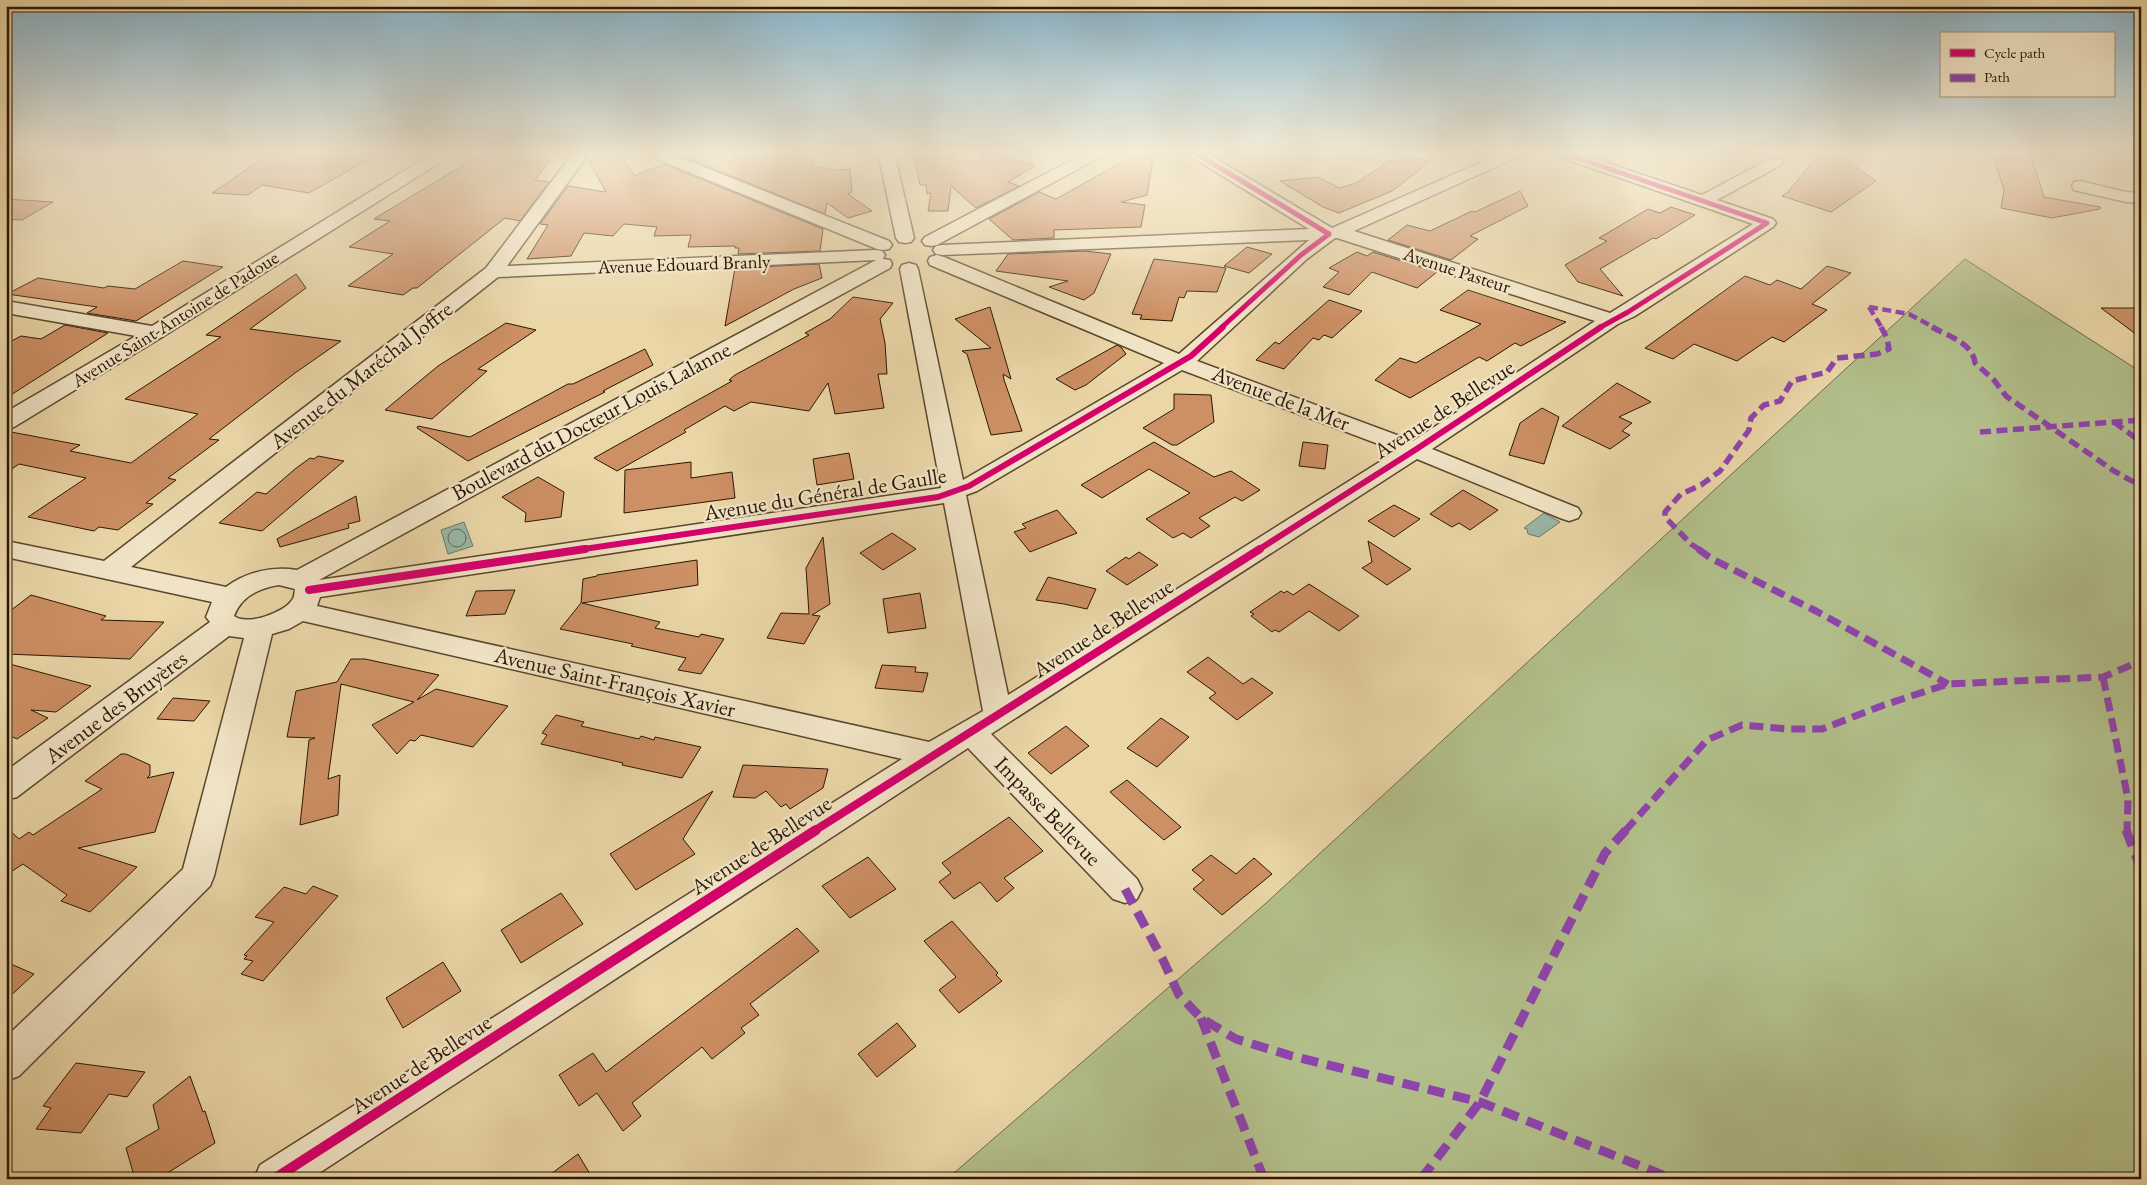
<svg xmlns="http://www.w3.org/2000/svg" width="2147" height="1185" font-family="'EB Garamond',serif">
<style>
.green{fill:#b2bf8a;stroke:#6e6b46}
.water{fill:#98b9a8;stroke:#6c7866}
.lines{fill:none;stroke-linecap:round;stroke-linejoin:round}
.shore{stroke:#616856;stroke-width:1}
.building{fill:#cd8f64;stroke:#2a1703}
.street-casing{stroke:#5a472c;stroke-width:3}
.street{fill:#f1e4c6;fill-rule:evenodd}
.quiet-far3{stroke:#8e44ad;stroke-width:4.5;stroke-dasharray:9 4.5;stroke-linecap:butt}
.quiet-far2{stroke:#8e44ad;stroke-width:5.5;stroke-dasharray:11 5.5;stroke-linecap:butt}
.quiet-far1{stroke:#8e44ad;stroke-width:7;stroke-dasharray:14 7;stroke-linecap:butt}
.quiet{stroke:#8e44ad;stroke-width:9;stroke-dasharray:17 9;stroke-linecap:butt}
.cycleway-far3-casing{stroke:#f1e4c6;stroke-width:7}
.cycleway-far2-casing{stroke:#f1e4c6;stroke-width:9}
.cycleway-far1-casing{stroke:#f1e4c6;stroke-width:11}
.cycleway-casing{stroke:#f1e4c6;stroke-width:13}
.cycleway-far3{stroke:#d6006c;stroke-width:5}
.cycleway-far2{stroke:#d6006c;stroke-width:6}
.cycleway-far1{stroke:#d6006c;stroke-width:8}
.cycleway{stroke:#d6006c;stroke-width:10}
.labels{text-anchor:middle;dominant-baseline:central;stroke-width:4.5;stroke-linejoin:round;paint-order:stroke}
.far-street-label{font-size:19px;fill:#2a1703;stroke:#f1e4c6}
.street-label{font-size:22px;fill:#2a1703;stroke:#f1e4c6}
</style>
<rect width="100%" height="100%" fill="#ead6a7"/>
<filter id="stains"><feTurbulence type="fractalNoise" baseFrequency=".004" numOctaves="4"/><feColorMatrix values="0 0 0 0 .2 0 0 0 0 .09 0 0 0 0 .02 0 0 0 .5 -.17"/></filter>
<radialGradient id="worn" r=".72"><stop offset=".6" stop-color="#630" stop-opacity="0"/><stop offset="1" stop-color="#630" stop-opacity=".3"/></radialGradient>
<polygon class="green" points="1965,259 2141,372 2141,1179 947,1179 1265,904"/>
<g class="water">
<polygon points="1544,513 1560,522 1539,537 1528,534 1527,529 1524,528"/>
<polygon points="464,522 473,546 448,554 441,530"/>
</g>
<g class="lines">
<circle class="shore" cx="457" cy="538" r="9"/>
</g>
<g class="building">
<polygon points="272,152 308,152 366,161 309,193 262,185 248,195 212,193"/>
<polygon points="485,152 513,152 502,160 550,160 535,180 549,182 520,221 505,218 417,288 413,288 403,295 348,286 393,254 349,247 390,221 374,219"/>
<polygon points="693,152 712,153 732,161 736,152 813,152 813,166 834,170 850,169 852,192 848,194 872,211 848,218 827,203 825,214 682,156"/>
<polygon points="938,152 957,152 955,162 983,160 983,152 993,152 1035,166 1008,182 1019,186 976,208 951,186 948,211 928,211 931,193 927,194 926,185 920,185 914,158 934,155 936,161"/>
<polygon points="1821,152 1829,152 1852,164 1876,181 1831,212 1782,196 1788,192"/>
<polygon points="1992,152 2030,152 2044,197 2100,207 2100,209 2052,218 2001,208 2004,190"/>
<polygon points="1138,153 1153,158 1147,195 1121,202 1145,205 1141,227 1054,230 1054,238 1013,240 989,219 1039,192 1056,199"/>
<polygon points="1407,155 1430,162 1392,191 1339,213 1323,207 1280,181 1317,177 1340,188 1356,183 1391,160 1398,162"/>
<polygon points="612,156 613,158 623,157 634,176 664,164 823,229 820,251 738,254 739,248 735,248 735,246 688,247 691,235 654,236 657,227 624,224 613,236 584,233 571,256 527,259 548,225 540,224 568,186 606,192 589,161"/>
<polygon points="1520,191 1528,206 1470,236 1478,239 1451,260 1388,240 1407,225 1430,231 1472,211 1475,212"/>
<polygon points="6,199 53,202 22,220 6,219"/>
<polygon points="1671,207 1695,215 1656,239 1653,238 1600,269 1623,296 1578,282 1565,265 1607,241 1599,238 1648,209 1660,213"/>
<polygon points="1247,247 1272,254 1249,273 1224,266"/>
<polygon points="1085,251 1111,254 1094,293 1084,300 1049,287 1068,281 996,271 1008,254"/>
<polygon points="1357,252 1367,256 1373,252 1437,272 1417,288 1372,272 1349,295 1323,287 1339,272 1329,268"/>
<polygon points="1154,259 1205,265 1226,268 1217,292 1187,291 1184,298 1179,297 1172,321 1140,319 1142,315 1132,314"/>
<polygon points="183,261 223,267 136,321 87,313 97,307 7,294 38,278 104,288 108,286 135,289"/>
<polygon points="819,264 822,278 794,289 725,326 735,268"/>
<polygon points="1827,266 1851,273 1812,304 1827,310 1784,342 1772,337 1737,361 1694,344 1673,359 1645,348 1745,276 1770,285 1777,280 1801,289"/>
<polygon points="296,274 306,288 250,329 341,341 295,373 209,439 219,440 168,478 176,480 146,503 153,504 118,530 99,527 94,531 28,517 86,478 19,464 6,473 6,431 80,445 70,451 131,463 198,414 125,399 221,337 206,335"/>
<polygon points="1468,290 1566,322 1521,346 1515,343 1487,361 1479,357 1410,398 1375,380 1400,358 1416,363 1481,324 1440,310"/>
<polygon points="853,297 893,303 880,319 885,343 887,374 878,374 884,408 835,414 828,383 809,411 751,402 734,411 725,406 684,430 686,432 617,471 594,458 732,381 729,380 735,375 809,335 805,333 830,319"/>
<polygon points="1329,300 1362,311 1332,338 1324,335 1319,340 1313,338 1284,369 1256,360 1275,342 1279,344"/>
<polygon points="990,307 1011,379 1003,374 1004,380 1022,431 991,435 967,354 962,351 991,348 955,319"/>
<polygon points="2101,308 2141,308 2141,338"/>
<polygon points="506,323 536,330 478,369 487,371 432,419 385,410 438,366"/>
<polygon points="65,325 108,333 6,398 6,344 21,336 41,339"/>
<polygon points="1117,345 1121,347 1126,354 1086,385 1075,390 1056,379"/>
<polygon points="645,349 653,365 603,391 605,392 468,461 417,428 418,426 470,437 568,384 573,384"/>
<polygon points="1617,383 1651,402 1619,417 1632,423 1622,431 1630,435 1610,449 1562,426"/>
<polygon points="1174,394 1211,395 1214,422 1177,445 1172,445 1143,428 1174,409"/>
<polygon points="1542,408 1559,417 1544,464 1509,455 1520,423"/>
<polygon points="1154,442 1214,477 1231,471 1260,490 1242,501 1235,497 1199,518 1210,526 1191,538 1183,533 1173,538 1146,519 1190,493 1149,469 1102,498 1081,485"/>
<polygon points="1303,442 1328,445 1325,469 1299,466"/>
<polygon points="849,453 854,479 817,485 813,459"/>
<polygon points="318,456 344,461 262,531 219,523 257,492 266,494 295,469 310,458 314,459"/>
<polygon points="691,462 691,478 732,472 735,498 624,513 625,470"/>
<polygon points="538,477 564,492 561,517 525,522 526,513 502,497"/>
<polygon points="1463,490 1498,510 1470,530 1459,523 1452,527 1430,514"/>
<polygon points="356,496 360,521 348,524 349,528 280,547 277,539"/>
<polygon points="1394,505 1420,519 1394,537 1368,521"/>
<polygon points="1057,510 1077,533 1030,552 1014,532 1026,528 1022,524"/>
<polygon points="892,533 916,549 883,570 860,553"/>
<polygon points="823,537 830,604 812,615 820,616 804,644 767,638 781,613 809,614 806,568"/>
<polygon points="1368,541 1411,569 1387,585 1362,568 1372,562"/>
<polygon points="1139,552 1158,565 1127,585 1106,571 1126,557 1129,559"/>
<polygon points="697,560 698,585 582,603 660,622 655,628 699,637 701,634 724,639 701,674 678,670 686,658 631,646 633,644 560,629 581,603 583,579 597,576 597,575"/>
<polygon points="1048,577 1096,589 1087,609 1064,604 1036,600"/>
<polygon points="1309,584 1359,616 1339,631 1309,611 1279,632 1275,630 1272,632 1251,616 1254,614 1250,612 1281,591 1284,593 1287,591 1293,595"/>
<polygon points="515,590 505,614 466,616 476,591"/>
<polygon points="920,593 926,628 888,633 883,599"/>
<polygon points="31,595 106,616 101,620 164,622 130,659 6,654 6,614"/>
<polygon points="1208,657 1243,684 1252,678 1273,693 1237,720 1209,698 1216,693 1187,672"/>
<polygon points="351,659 365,659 439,675 417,700 436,689 508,706 473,747 421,735 415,741 410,740 397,754 372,725 414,702 341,684 328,779 340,775 338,815 300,825 309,740 315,738 287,737 296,691 337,682"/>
<polygon points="6,663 91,686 56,712 31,710 48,718 17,739 6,734"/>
<polygon points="882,665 916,667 915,672 928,673 923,692 875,688"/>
<polygon points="173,698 210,701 194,721 157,719"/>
<polygon points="556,715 584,722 581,726 639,739 641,736 654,740 655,737 701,747 682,778 622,765 623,763 541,744 547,735 542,733"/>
<polygon points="1161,718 1189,737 1157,767 1127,748"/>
<polygon points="1066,726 1089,746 1051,774 1028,753"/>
<polygon points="121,754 126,754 150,765 150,775 147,778 174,772 155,832 78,848 137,867 90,912 61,901 67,895 23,864 6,875 6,827 19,839 29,832 33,835 102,789 85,781"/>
<polygon points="743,765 806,768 828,769 823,788 790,809 786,804 781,807 766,791 755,798 733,797"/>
<polygon points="1127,780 1181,827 1164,840 1143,822 1110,792"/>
<polygon points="713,791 683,839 695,854 636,890 610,854"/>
<polygon points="1009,817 1043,851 1004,878 1014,888 997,902 980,882 954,899 939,882 951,873 942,863"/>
<polygon points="1211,855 1236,874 1254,858 1272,874 1222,915 1193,889 1204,880 1192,870"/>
<polygon points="868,857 896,889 850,918 822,886"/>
<polygon points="313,886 338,896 263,981 241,974 253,961 244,959 247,956 244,955 274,922 255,917 284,887 306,894"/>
<polygon points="561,893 583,924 521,963 501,930"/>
<polygon points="952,921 998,973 996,975 1002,981 959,1013 939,990 956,977 924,941"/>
<polygon points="797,928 819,951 750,1004 759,1015 741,1028 745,1033 712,1059 702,1047 632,1103 641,1116 623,1131 597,1093 579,1106 559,1075 593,1053 606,1072"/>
<polygon points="6,962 34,974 6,1000"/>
<polygon points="443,962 461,991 403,1028 386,998"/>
<polygon points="897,1023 916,1046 877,1077 858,1054"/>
<polygon points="76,1063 145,1072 127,1097 109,1094 81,1133 36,1129 51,1108 43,1106"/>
<polygon points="190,1076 203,1112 205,1111 215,1143 158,1179 135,1179 126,1148 159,1129 153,1105"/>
<polygon points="578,1154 593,1179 544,1179"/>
</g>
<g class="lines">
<defs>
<g id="street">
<polygon points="6,152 28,152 26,155 6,161"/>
<polygon points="435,152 454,152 452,155 162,337 14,427 6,429 6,412 136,336 6,313 6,301 152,326"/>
<path d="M574 152H590L507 266 876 250 882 251 885 255 883 259 890 260 892 264 890 268 319 580 941 488 900 269 902 265 909 263 916 265 918 269 963 480 1164 363 930 265 928 261 930 257 937 255 944 257 1179 354 1309 240 942 255 936 254 933 250 936 246 942 245 1309 229 1188 155 1186 152H1205L1332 228 1504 152H1524L1522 155 1354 231 1610 313 1753 224 1554 155 1552 152H1575L1702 195 1769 159H1781L1783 162 1781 165 1717 200 1773 219 1776 223 1773 227 1635 316 1618 324 1432 449 1578 508 1581 513 1578 518 1569 521 1560 518 1417 459 991 734 1137 879 1142 889 1137 899 1125 903 1113 899 968 748 310 1179H254L260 1165 902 759 303 621 289 629 272 634 214 876 210 886 19 1076 6 1081V1037L183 869 244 638 229 636 17 797 6 800V771L210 622 206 617 212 602 6 557V541L104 561 486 268ZM1335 238H1337L1595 321 1413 441 1197 361 1307 259ZM876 260 297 570C272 566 246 572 226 587L131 567 498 277ZM1182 370 1397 451 1008 695 966 495 977 491ZM944 503 983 711 929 742 317 606 320 597ZM279 585 295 589C294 593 295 597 292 600 284 613 246 626 234 616 241 597 259 588 279 585Z"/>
<polygon points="645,152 666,152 889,241 892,245 889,249 883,250 877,249 647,155"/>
<polygon points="878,152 894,152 914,238 911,242 905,243 899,242 896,238"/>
<polygon points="1087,152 1106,152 1104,155 937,245 931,246 925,245 922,241 925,237"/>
<polygon points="2080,181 2126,192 2141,193 2141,203 2126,202 2074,190 2072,186 2074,182"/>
</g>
</defs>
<use href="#street" class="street-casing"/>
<use href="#street" class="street"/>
<g class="quiet-far3">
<polyline points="1869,307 1882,328"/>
<polyline points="1869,307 1909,314 1935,328"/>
</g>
<g class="quiet-far2">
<path d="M1932 327C1948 336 1973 343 1975 363L1994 380 2006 396 2114 471 2141 486"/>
<polyline points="2114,422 2141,442"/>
<polyline points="1980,432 2141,420"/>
<polyline points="1700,550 1691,544 1665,517 1665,512 1681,494 1701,485 1720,471 1749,430 1751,418 1764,405 1780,401 1792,381 1827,372 1837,358 1877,354 1889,349 1887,338 1881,327"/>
</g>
<g class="quiet-far1">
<polyline points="1698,549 1712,559 1816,611 1948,684"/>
<polyline points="2103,677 2128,799 2127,831"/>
<polyline points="1625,831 1707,740 1742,725 1788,729 1822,729 1884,705 1948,684 2103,677 2141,661"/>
</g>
<g class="quiet">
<polyline points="2126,830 2141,869"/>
<polyline points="1125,889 1163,960 1179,995 1201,1018 1236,1039 1292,1056 1480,1102 1673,1179"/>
<polyline points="1201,1018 1264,1179"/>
<polyline points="1421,1179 1480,1102 1605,853 1626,830"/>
</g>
<defs>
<g id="cycleway-far3">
<polyline points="1194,152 1329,234 1301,255 1221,328"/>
<polyline points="1560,152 1767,223 1628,312 1599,328"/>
</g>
<g id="cycleway-far2">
<polyline points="577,550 938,497 969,486 1191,356 1223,327"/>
<polyline points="1258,550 1415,450 1601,327"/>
</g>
<g id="cycleway-far1">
<polyline points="309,590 585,549"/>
<polyline points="814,831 1260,549"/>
</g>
<polyline id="cycleway" points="274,1179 816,830"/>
</defs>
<use href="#cycleway-far3" class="cycleway-far3-casing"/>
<use href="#cycleway-far2" class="cycleway-far2-casing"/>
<use href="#cycleway-far1" class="cycleway-far1-casing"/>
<use href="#cycleway" class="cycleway-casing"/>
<use href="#cycleway-far3" class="cycleway-far3"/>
<use href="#cycleway-far2" class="cycleway-far2"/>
<use href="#cycleway-far1" class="cycleway-far1"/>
<use href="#cycleway" class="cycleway"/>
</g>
<linearGradient id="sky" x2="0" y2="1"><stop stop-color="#88b6ce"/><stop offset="0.48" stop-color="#f6edd7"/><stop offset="1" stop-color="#f6edd7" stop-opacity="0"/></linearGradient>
<rect width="2147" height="318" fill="url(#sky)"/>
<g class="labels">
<g class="far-street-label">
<text transform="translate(684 264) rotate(-2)">Avenue Edouard Branly</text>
<text transform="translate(1457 270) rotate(18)">Avenue Pasteur</text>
<text transform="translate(175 319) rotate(-32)">Avenue Saint-Antoine de Padoue</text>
</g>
<g class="street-label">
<text transform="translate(361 375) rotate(-38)">Avenue du Maréchal Joffre</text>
<text transform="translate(1281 398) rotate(21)">Avenue de la Mer</text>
<text transform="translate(1444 409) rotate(-33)">Avenue de Bellevue</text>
<text transform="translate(591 421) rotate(-28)">Boulevard du Docteur Louis Lalanne</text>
<text transform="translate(825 494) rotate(-9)">Avenue du Général de Gaulle</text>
<text transform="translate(1103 628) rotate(-33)">Avenue de Bellevue</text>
<text transform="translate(615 682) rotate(13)">Avenue Saint-François Xavier</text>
<text transform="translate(116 707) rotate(-37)">Avenue des Bruyères</text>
<text transform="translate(1048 811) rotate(46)">Impasse Bellevue</text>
<text transform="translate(761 845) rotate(-33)">Avenue de Bellevue</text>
<text transform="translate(421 1064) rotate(-33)">Avenue de Bellevue</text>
</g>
</g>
<rect width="2147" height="1185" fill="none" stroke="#ead6a7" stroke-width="25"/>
<rect x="8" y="8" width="2132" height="1170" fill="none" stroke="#2a1703" stroke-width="2.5"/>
<rect x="12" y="12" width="2122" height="1160" fill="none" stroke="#2a1703"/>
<rect x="1940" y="32" width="175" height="65" fill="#f1e4c6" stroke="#a19278"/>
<rect x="1950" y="49" width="25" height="8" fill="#d6006c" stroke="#a19278"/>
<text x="1984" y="58" font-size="15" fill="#2a1703">Cycle path</text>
<rect x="1950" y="74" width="25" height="8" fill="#8e44ad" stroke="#a19278"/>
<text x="1984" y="82" font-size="15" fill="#2a1703">Path</text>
<rect width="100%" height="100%" filter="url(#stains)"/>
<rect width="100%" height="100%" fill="url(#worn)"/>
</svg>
